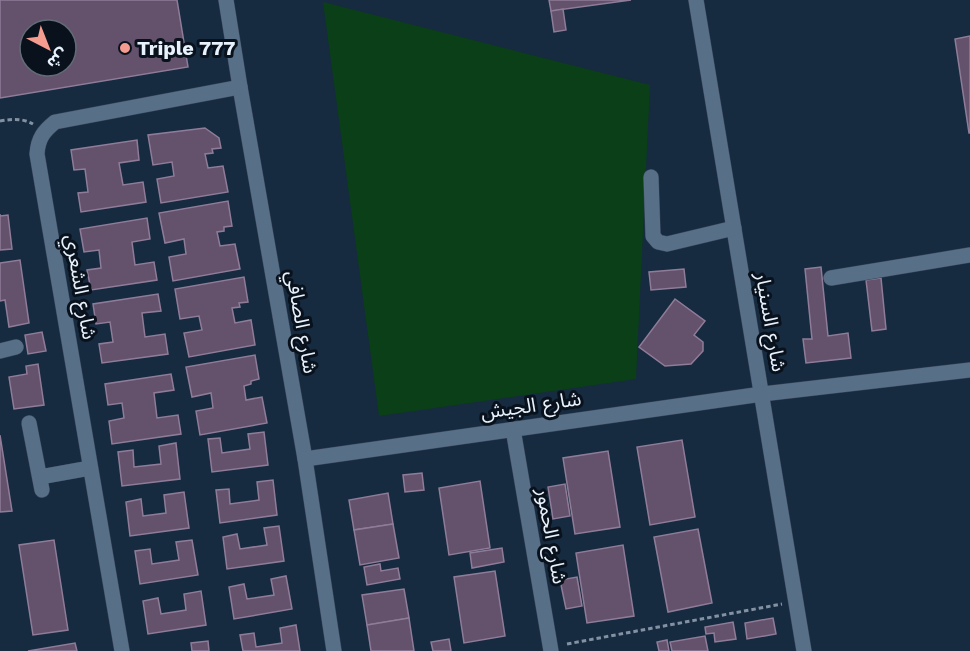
<svg xmlns="http://www.w3.org/2000/svg" width="970" height="651" font-family="'Work Sans','Noto Sans Arabic',sans-serif">
<style>
.green{fill:#0b3f18}
.building{fill:#64526c;stroke:#8f7c99;stroke-width:1.5;fill-rule:evenodd}
.lines{fill:none;stroke-linecap:round;stroke-linejoin:round}
.minor-casing{stroke:#354355;stroke-width:16}
.path{stroke:#8392a3;stroke-width:3;stroke-dasharray:4.5 3;stroke-linecap:butt}
.minor{stroke:#586f88;stroke-width:15}
.poi-dot{fill:#f59c91;stroke:#09121c;stroke-width:2}
.labels{text-anchor:middle;dominant-baseline:central;stroke-width:6;stroke-linejoin:round;paint-order:stroke}
.poi-label{font-size:20px;font-weight:bold;fill:#e8f2fd;stroke:#09121c;text-anchor:start}
.street-label{font-size:20px;fill:#e8f2fd;stroke:#09121c}
</style>
<rect width="100%" height="100%" fill="#162a40"/>
<polygon class="green" points="323,2 650,85 636,379 379,416"/>
<g class="building">
<path d="M0 0H177L188 67 0 98ZM30 30H66V66H30Z"/>
<polygon points="549,0 631,0 551,11"/>
<polygon points="563,9 566,30 554,32 551,11"/>
<polygon points="970,36 970,133 969,133 955,39"/>
<polygon points="205,128 219,138 221,148 212,149 213,153 205,154 208,168 223,166 228,192 161,203 157,179 174,176 172,162 153,165 148,135"/>
<polygon points="137,140 139,160 119,163 123,185 143,182 146,202 81,212 78,193 88,192 85,169 74,170 71,150"/>
<polygon points="228,201 232,226 224,227 224,231 217,232 220,246 235,244 240,269 173,281 169,257 186,254 184,239 165,243 159,213"/>
<polygon points="0,214 0,216 8,215 12,249 0,250"/>
<polygon points="147,218 150,239 132,242 135,265 154,262 157,280 91,290 87,270 101,268 99,250 84,252 80,229"/>
<polygon points="20,260 29,323 9,327 5,300 0,301 0,263"/>
<polygon points="821,267 828,336 848,333 851,358 806,363 803,339 812,339 805,269"/>
<polygon points="684,269 686,287 651,290 649,272"/>
<polygon points="244,277 248,302 239,303 240,307 232,308 235,323 251,320 255,345 189,357 184,333 202,330 199,316 180,319 175,289"/>
<polygon points="881,278 886,329 872,331 866,280"/>
<polygon points="158,294 161,311 142,313 145,337 165,334 168,354 102,363 99,344 113,342 110,322 96,324 93,304"/>
<polygon points="675,299 705,321 694,335 703,342 703,351 691,364 665,366 639,347"/>
<polygon points="42,332 46,351 28,354 25,335"/>
<polygon points="255,355 259,379 251,381 251,384 244,386 246,400 262,397 267,423 200,435 196,411 213,408 211,393 192,397 186,367"/>
<polygon points="38,364 44,405 14,409 9,377 27,374 26,366"/>
<polygon points="171,374 174,390 154,393 157,418 178,415 181,434 112,444 109,421 124,418 122,403 108,405 105,384"/>
<polygon points="264,432 268,465 212,472 208,439 220,438 222,453 250,449 248,434"/>
<polygon points="0,435 12,511 0,512"/>
<polygon points="682,440 695,517 650,525 637,447"/>
<polygon points="176,443 180,479 122,486 118,452 133,450 134,467 161,464 159,446"/>
<polygon points="608,451 620,527 575,534 563,458"/>
<polygon points="422,473 424,490 405,492 403,475"/>
<polygon points="273,480 277,515 220,523 216,490 229,489 230,504 259,500 257,482"/>
<polygon points="480,481 490,548 449,555 439,488"/>
<polygon points="565,484 570,516 553,519 548,487"/>
<polygon points="184,492 189,528 130,536 126,502 141,499 143,516 166,513 164,495"/>
<polygon points="388,493 393,524 354,530 349,500"/>
<polygon points="393,524 399,558 360,565 354,530"/>
<polygon points="279,526 284,561 227,569 223,537 237,534 240,549 267,545 264,528"/>
<polygon points="698,529 712,603 668,612 654,537"/>
<polygon points="54,540 68,630 33,635 19,545"/>
<polygon points="192,540 198,575 140,584 135,551 150,549 152,564 179,560 176,542"/>
<polygon points="623,545 634,616 587,623 576,553"/>
<polygon points="502,548 504,562 472,568 470,553"/>
<polygon points="380,564 381,571 398,568 400,579 367,585 364,567"/>
<polygon points="495,571 505,636 464,643 454,577"/>
<polygon points="286,576 292,609 234,619 229,587 244,584 247,599 274,595 271,579"/>
<polygon points="577,577 582,606 566,609 560,580"/>
<polygon points="404,589 409,618 367,625 362,595"/>
<polygon points="201,591 206,625 148,634 143,601 158,598 161,614 186,610 184,594"/>
<polygon points="409,618 414,651 371,651 367,625"/>
<polygon points="773,618 776,634 747,639 745,623"/>
<polygon points="733,622 736,639 715,642 714,633 706,634 705,627"/>
<polygon points="296,625 300,651 243,651 240,635 254,633 256,647 282,643 280,628"/>
<polygon points="705,636 708,651 672,651 670,642"/>
<polygon points="449,639 451,651 433,651 431,642"/>
<polygon points="667,640 669,651 659,651 657,642"/>
<polygon points="208,641 209,651 192,651 191,643"/>
<polygon points="75,643 77,651 28,651"/>
</g>
<g class="lines">
<defs>
<g id="minor">
<polyline points="226,0 240,87 305,459 334,651"/>
<polyline points="696,0 804,651"/>
<polyline points="651,177 653,236 658,242 667,244 734,228"/>
<polyline points="831,278 970,255"/>
<polyline points="0,351 16,347"/>
<polyline points="29,423 42,490"/>
<polyline points="513,429 551,651"/>
<polyline points="305,459 762,394 970,370"/>
<polyline points="40,477 90,468"/>
<path d="M122 651 37 154C38 138 44 131 55 122L240 87"/>
</g>
</defs>
<use href="#minor" class="minor-casing"/>
<g class="path">
<path d="M0 121C12 119 22 118 33 124"/>
<polyline points="567,644 782,604"/>
</g>
<use href="#minor" class="minor"/>
</g>
<circle class="poi-dot" cx="125" cy="48" r="6"/>
<g class="labels">
<g class="poi-label">
<text x="137" y="48">Triple 777</text>
</g>
<g class="street-label">
<text transform="translate(81 287) rotate(80)">شارع الشعري</text>
<text transform="translate(302 322) rotate(80)">شارع الصافي</text>
<text transform="translate(771 322) rotate(80)">شارع السنيار</text>
<text transform="translate(531 405) rotate(-8)">شارع الجيش</text>
<text transform="translate(552 536) rotate(80)">شارع الحمور</text>
</g>
</g>
<g transform="translate(48 48) rotate(138)"><circle r="28" fill="#09121c" stroke="#626c76" stroke-width="1.5"/>
<path d="M0-4.5L10 22L0 15L-10 22Z" fill="#f59c91"/>
<text y="-9" font-size="16" font-weight="bold" text-anchor="middle" fill="#e8f2fd">ش</text>
</g>
</svg>
